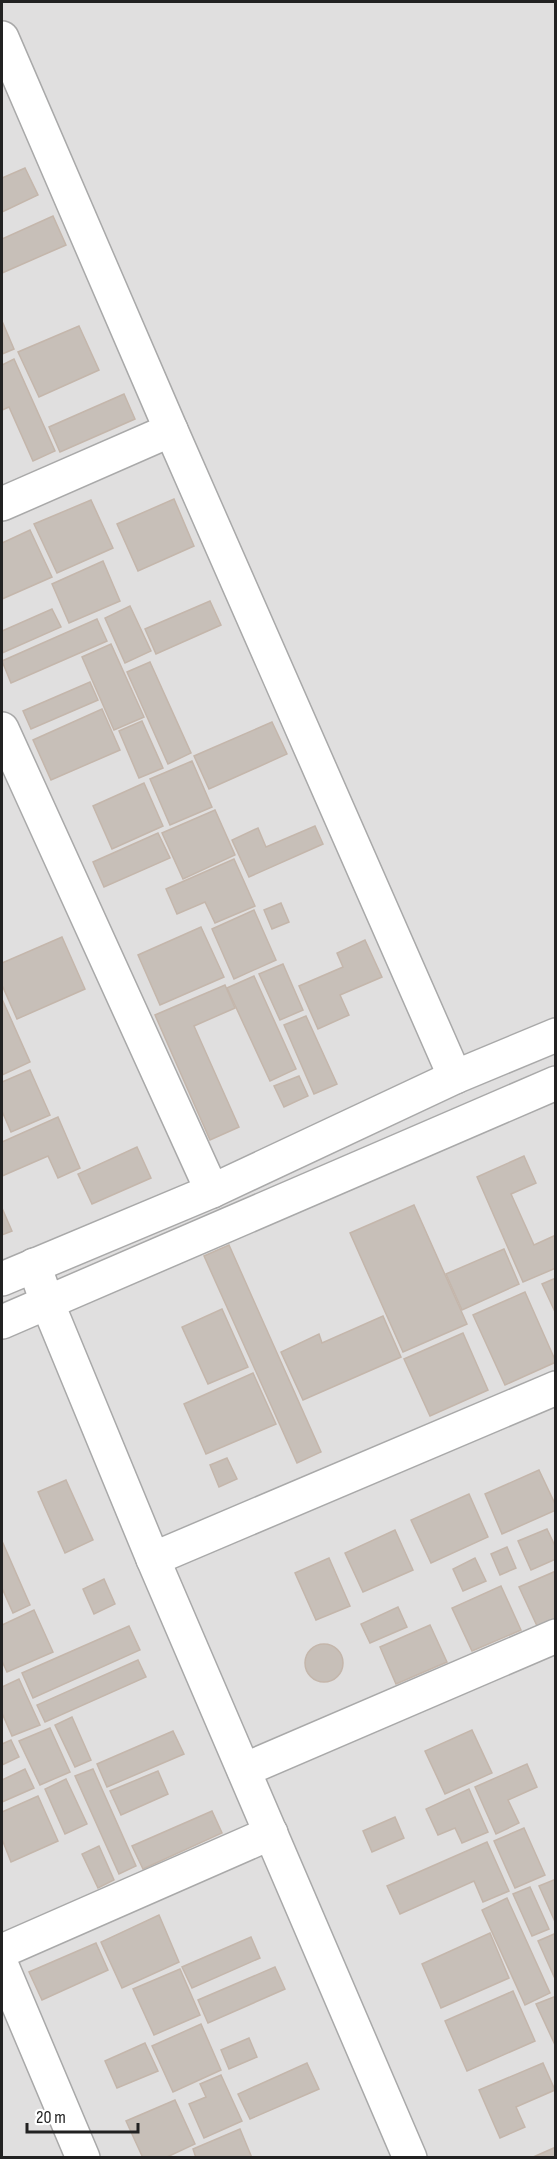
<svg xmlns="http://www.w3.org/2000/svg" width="557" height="2159" font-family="'Sofia Sans Condensed',sans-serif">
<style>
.residential{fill:#e0dfdf}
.building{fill:#c7bfb8;stroke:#c4b6ab;stroke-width:1.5}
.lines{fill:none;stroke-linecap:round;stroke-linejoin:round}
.minor-casing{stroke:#a9a9a9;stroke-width:36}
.tertiary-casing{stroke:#a9a9a9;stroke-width:36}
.minor{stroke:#fff;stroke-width:33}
.tertiary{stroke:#fff;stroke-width:33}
</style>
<rect width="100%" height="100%" fill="#f2efe9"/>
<rect class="residential" x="2" y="2" width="553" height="2155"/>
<g class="building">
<polygon points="25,168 38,195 2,212 2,178"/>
<polygon points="53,216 66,245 2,273 2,239"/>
<polygon points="2,321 14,349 2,354"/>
<polygon points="79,326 99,370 39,397 18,352"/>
<polygon points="14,359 55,451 33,461 9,407 2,410 2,365"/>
<polygon points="124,394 135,419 60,452 49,427"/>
<polygon points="174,499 194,546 138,571 117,524"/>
<polygon points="91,500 113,548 57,573 34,524"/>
<polygon points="30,530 52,577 2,599 2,543"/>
<polygon points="103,561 120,601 69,623 52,584"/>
<polygon points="210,601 221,625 156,654 145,629"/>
<polygon points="130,606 151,651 125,663 105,618"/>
<polygon points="52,609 61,627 2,653 2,631"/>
<polygon points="97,619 107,641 11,683 2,661"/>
<polygon points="111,644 144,717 114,730 82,657"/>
<polygon points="150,662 191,753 168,764 127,672"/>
<polygon points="90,682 98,700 31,729 23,711"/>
<polygon points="102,709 120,750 51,780 33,740"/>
<polygon points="142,721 163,768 139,778 119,731"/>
<polygon points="272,722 287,754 209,789 194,756"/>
<polygon points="192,761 212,807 170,825 150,779"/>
<polygon points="144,783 163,826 112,849 93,806"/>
<polygon points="215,810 235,855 183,879 162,833"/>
<polygon points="315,826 323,844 249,877 232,840 258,828 266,847"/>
<polygon points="158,833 170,858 104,887 93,862"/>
<polygon points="234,859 255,906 215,923 205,902 177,914 166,889"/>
<polygon points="281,903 289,922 272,929 264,910"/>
<polygon points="254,910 276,960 234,979 212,929"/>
<polygon points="201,927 224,977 160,1005 138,955"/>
<polygon points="62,937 85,989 17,1019 2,985 2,963"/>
<polygon points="365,940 382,977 340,995 349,1015 318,1029 299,986 343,967 337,953"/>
<polygon points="283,964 303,1010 280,1020 259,974"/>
<polygon points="254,976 296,1069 270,1081 227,988"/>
<polygon points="225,985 235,1008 194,1026 239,1127 210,1140 155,1015"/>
<polygon points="2,999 30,1062 2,1075"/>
<polygon points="306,1016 337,1084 314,1094 284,1025"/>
<polygon points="30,1070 50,1115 11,1132 2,1111 2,1082"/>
<polygon points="299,1076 308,1096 284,1107 274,1086"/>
<polygon points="58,1117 80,1168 58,1178 48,1156 2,1176 2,1142"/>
<polygon points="137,1147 151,1178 92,1204 78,1174"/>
<polygon points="524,1156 536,1183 511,1194 534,1245 556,1235 556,1268 523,1282 477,1177"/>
<polygon points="414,1205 467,1324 403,1352 350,1233"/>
<polygon points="2,1208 12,1231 2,1235"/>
<polygon points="229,1245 321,1452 297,1463 204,1256"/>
<polygon points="504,1249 519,1284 462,1310 446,1274"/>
<polygon points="556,1278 556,1314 542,1284"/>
<polygon points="525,1292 556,1362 505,1385 473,1315"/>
<polygon points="222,1309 248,1367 208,1384 182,1327"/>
<polygon points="383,1316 401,1357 303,1400 281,1352 319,1334 322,1343"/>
<polygon points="463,1333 488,1390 430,1416 404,1359"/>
<polygon points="253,1373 276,1424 206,1454 184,1404"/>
<polygon points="227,1458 237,1479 219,1487 210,1465"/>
<polygon points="539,1470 556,1506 556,1510 502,1534 485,1494"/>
<polygon points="66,1480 93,1540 65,1553 38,1492"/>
<polygon points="469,1494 488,1537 431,1563 411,1520"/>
<polygon points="547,1529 556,1548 556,1559 531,1570 518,1541"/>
<polygon points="395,1530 413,1570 363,1592 345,1553"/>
<polygon points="2,1541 30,1605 13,1613 2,1588"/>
<polygon points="507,1547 516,1568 500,1575 491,1554"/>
<polygon points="329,1558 350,1606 316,1620 295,1573"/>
<polygon points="475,1558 486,1581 463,1591 453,1569"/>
<polygon points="556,1571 556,1620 538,1628 519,1587"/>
<polygon points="104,1579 115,1604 94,1614 83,1589"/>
<polygon points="501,1586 521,1630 472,1651 452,1608"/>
<polygon points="398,1607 407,1627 370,1643 361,1624"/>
<polygon points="34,1610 53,1652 7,1672 2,1661 2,1625"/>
<polygon points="430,1625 447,1662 396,1684 380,1647"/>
<polygon points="129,1626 140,1650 33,1698 22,1673"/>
<circle cx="324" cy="1663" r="19"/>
<polygon points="138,1660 146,1677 45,1722 37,1705"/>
<polygon points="19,1679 40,1725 12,1736 2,1713 2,1687"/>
<polygon points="72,1717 91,1760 75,1767 55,1725"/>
<polygon points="50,1728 70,1772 40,1785 19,1741"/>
<polygon points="472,1730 492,1773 445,1794 425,1751"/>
<polygon points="173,1731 184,1754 107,1787 97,1764"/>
<polygon points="11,1740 19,1757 2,1765 2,1744"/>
<polygon points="527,1764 537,1787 508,1800 519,1823 496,1834 475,1787"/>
<polygon points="25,1769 34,1788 2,1802 2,1780"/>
<polygon points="93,1769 136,1866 119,1874 75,1776"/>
<polygon points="158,1771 168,1794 121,1815 110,1791"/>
<polygon points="66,1779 87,1824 65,1834 45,1789"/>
<polygon points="469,1789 488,1832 462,1843 455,1828 438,1835 426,1809"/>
<polygon points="38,1796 58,1841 11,1862 2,1839 2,1812"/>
<polygon points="212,1811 222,1833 143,1869 132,1846"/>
<polygon points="395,1817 404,1838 372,1852 363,1831"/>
<polygon points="524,1828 545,1875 515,1888 494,1841"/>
<polygon points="487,1842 509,1891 483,1902 474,1881 400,1914 387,1886"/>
<polygon points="99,1846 114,1880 98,1888 82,1854"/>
<polygon points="556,1879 556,1924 539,1886"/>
<polygon points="530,1887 549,1929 532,1936 513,1894"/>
<polygon points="507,1898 550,1993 525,2005 482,1910"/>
<polygon points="159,1915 179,1962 122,1988 101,1942"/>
<polygon points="490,1933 509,1978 441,2008 422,1964"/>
<polygon points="554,1934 556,1938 556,1981 538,1941"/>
<polygon points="251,1937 260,1958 192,1988 182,1967"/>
<polygon points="96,1943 108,1970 42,2000 29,1972"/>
<polygon points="275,1967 285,1989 208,2023 198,2000"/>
<polygon points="180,1969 200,2015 154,2035 133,1989"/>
<polygon points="513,1991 535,2041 467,2071 445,2021"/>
<polygon points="556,1996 556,2047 536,2004"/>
<polygon points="201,2024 221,2070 173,2092 152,2046"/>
<polygon points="249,2038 257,2057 229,2069 221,2050"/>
<polygon points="145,2043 158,2071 117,2088 105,2061"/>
<polygon points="307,2063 319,2089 250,2119 238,2094"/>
<polygon points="543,2063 555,2090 516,2107 525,2127 500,2138 479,2090"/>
<polygon points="221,2075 242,2121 204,2138 189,2104 206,2097 200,2084"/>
<polygon points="175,2100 195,2144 165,2158 143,2158 126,2121"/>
<polygon points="240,2129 252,2158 196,2158 193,2149"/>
<polygon points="556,2147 556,2158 531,2158"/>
</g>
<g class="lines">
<defs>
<g id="minor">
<polyline points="2,38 171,430 455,1077"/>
<polyline points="2,504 171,430"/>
<polyline points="2,729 212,1191"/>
<polyline points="34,1265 47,1302 153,1559 410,2158"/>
<polyline points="153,1559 556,1388"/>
<polyline points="244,1770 556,1636"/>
<polyline points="2,1951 271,1833"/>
<polyline points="2,1966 83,2158"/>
</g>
<g id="tertiary">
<polyline points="2,1279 212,1191 455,1077 556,1035"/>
<polyline points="2,1322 556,1083"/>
</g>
</defs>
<use href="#minor" class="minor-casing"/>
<use href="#tertiary" class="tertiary-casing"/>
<use href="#minor" class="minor"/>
<use href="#tertiary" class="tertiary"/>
</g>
<rect width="557" height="2159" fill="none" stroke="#222222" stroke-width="6"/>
<path d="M27 2123v9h111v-9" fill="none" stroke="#222222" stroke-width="3"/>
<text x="36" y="2123" font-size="18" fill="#222222" stroke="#ffffff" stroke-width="4.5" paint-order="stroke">20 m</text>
</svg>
